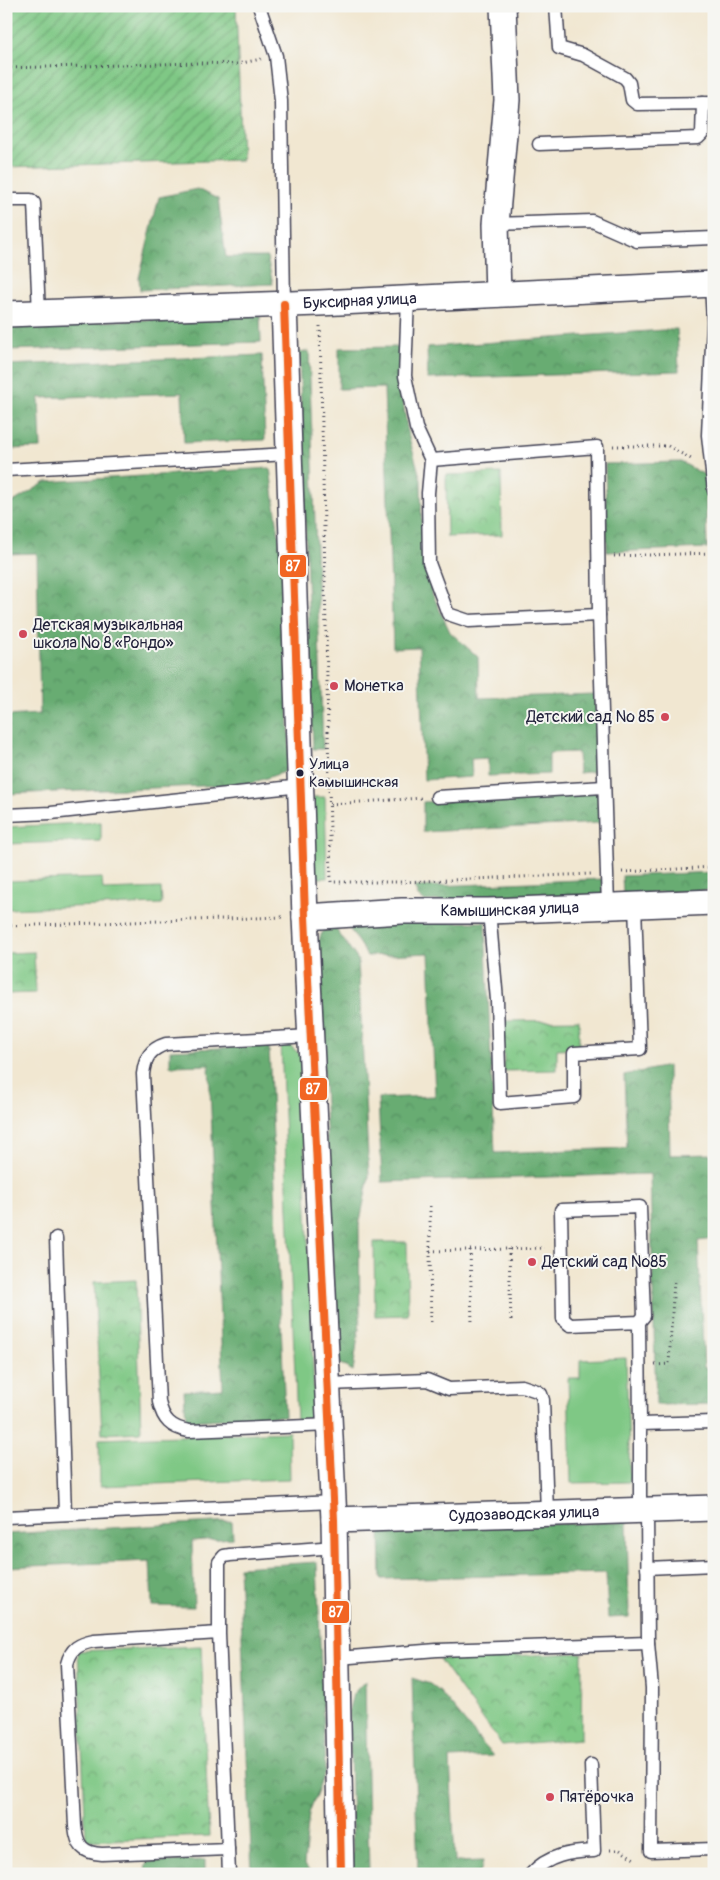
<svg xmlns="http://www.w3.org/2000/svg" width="720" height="1880" font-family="Pangolin,sans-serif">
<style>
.grass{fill:#7fc885;stroke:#507560}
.forest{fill:url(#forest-crowns);stroke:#446756}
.park{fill:url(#park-crowns);stroke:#507560}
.garden{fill:url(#garden-furrows);stroke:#507560}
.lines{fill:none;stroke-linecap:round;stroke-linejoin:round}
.service-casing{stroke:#414052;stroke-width:15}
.minor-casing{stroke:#414052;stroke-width:28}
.path{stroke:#414052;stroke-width:3;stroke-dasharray:1 4;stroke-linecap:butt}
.service{stroke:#fff;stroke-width:12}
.minor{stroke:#fff;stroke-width:25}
.bus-1-casing{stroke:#f6f6f2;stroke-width:11}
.bus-1{stroke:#f26522;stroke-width:8}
.poi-dot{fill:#d1495b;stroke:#f6f6f2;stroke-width:2}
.bus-dot{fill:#22223b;stroke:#f6f6f2;stroke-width:2}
.labels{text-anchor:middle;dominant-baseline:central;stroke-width:4;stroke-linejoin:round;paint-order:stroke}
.bus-label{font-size:15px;fill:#22223b;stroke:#f6f6f2;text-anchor:start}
.street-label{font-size:16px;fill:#22223b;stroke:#f6f6f2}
.poi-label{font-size:16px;fill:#22223b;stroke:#f6f6f2;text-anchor:start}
.line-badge{stroke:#f6f6f2;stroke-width:2}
.badge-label{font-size:14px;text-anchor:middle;font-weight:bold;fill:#fff}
</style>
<defs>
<pattern id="forest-crowns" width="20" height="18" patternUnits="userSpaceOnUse" patternTransform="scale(1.25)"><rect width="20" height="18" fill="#67ac72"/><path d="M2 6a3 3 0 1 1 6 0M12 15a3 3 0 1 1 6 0" fill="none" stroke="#548c5f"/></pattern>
<pattern id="park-crowns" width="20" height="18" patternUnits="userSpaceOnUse" patternTransform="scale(1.25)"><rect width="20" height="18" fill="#7fc885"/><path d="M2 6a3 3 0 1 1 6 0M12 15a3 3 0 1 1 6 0" fill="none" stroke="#68a26e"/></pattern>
<pattern id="garden-furrows" width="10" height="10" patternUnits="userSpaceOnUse" patternTransform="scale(1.25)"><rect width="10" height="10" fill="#7fc885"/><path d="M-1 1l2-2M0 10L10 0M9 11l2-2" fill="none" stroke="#68a26e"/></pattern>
</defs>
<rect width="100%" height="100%" fill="#f6f6f2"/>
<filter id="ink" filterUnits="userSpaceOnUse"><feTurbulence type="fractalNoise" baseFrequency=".02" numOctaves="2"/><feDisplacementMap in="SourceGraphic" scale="10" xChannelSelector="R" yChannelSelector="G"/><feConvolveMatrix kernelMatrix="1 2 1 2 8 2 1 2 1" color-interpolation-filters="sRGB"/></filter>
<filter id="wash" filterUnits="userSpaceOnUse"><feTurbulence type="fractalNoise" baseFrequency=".0096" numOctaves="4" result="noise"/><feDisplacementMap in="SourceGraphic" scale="20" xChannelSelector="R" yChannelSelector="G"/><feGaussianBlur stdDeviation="1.12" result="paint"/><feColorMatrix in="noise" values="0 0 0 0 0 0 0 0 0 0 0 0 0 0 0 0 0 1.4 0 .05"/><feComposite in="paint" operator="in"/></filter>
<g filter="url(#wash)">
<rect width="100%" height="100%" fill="#f1e7d1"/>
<g class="grass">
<polygon points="313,797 325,797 327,878 315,878"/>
<polygon points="101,822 101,841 6,844 6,827"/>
<polygon points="102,878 103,890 161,888 162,904 6,909 6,881"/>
<polygon points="281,1044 289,1045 301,1055 314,1397 314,1410 310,1418 297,1422"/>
<polygon points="626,1358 630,1482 571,1483 568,1378 580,1378 580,1360"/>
<polygon points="289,1432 290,1479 100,1486 99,1439"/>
</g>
<g class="forest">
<polygon points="197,189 218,199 226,257 267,257 273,284 140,290 139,278 159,197"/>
<polygon points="260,315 261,342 7,350 8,332 16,325"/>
<polygon points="677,329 679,371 428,379 427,347"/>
<polygon points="399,347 401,388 408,434 421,480 422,553 432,593 450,632 478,657 479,698 595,694 598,771 579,773 578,752 549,753 549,774 488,776 488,758 471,759 472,777 424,780 419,647 393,648 384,388 339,389 339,348"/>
<polygon points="309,351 323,749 313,749 299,352"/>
<polygon points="262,355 265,440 184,443 182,393 39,398 41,448 9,449 6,365"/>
<polygon points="681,462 705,475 707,548 607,552 605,464"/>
<polygon points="270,468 285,582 290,763 284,772 249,784 6,794 6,716 40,714 37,553 6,554 6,536 11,535 10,504 46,482"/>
<polygon points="601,792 601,823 423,832 423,802"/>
<polygon points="714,872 714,890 623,894 622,876"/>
<polygon points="602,879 604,896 424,901 418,896 414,887"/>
<polygon points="485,922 495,1153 627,1148 624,1075 668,1066 670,1155 714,1154 714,1239 698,1241 704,1368 714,1368 714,1404 656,1405 650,1174 382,1182 378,1098 435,1096 429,953 367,956 346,923"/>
<path d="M333 925 358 960 369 1176 359 1226 360 1322 353 1371 339 1363 337 1354 318 959C318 945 317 930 333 925Z"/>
<polygon points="269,1046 285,1416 186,1421 184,1391 223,1389 209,1065 170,1066 170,1050"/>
<polygon points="232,1521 233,1538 192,1541 194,1607 152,1606 150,1561 6,1567 6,1534"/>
<polygon points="627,1522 629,1617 608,1618 606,1573 381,1579 380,1529"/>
<polygon points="317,1562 325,1772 309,1813 304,1865 312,1874 252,1874 239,1567"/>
<polygon points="412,1678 430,1684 440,1692 493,1756 450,1758 455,1862 483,1861 480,1874 418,1874"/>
<polygon points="365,1681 369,1874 353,1874 349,1709 353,1694"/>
<polygon points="205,1860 205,1874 144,1874 147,1862"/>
</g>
<g class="park">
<polygon points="501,473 502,535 447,537 446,475"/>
<polygon points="34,952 36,993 6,994 6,953"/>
<polygon points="579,1020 579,1048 557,1049 557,1070 504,1071 503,1021"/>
<polygon points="374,1242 407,1242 408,1315 375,1316"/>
<polygon points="136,1280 141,1432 102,1434 94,1282"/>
<polygon points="201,1646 209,1836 86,1841 78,1651"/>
<polygon points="582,1653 581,1739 502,1745 439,1659"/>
</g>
<polygon class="garden" points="6,6 236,6 242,160 6,167"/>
</g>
<g filter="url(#ink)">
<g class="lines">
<defs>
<g id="service">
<polyline points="259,6 276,56 281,101 284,304"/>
<polyline points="556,6 559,48 583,55 625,78 629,83 632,100 637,104 714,103"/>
<polyline points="539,144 698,138 702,134 703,103"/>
<polyline points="6,200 31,200 34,203 39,313"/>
<polyline points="496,224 592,221 637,241 714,238"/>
<polyline points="711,284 713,322 708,435 714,491"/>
<polyline points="408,298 405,376 416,428 431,460 428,493 429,563 448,614 469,621 599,615"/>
<polyline points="431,460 597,447 599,615 608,906"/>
<polyline points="6,470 288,454"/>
<polyline points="437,797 604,787"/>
<polyline points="6,815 51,813 301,786"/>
<polyline points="489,911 497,1000 500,1103 574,1097 574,1053 640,1049 635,905"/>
<path d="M310 1036 166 1044C150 1049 145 1058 143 1074L159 1402C163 1420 171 1428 189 1431L330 1425"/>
<polyline points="56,1238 65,1514"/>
<polyline points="639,1322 644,1316 640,1207 561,1210 563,1319 570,1325 639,1322 640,1424"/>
<polyline points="329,1384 427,1380 449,1389 522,1386 537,1391 541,1394 543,1400 547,1513"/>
<polyline points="640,1510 640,1424 714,1422"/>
<polyline points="647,1510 648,1643 652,1688 651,1851 714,1849"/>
<polyline points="6,1517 333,1502"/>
<polyline points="647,1568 714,1565"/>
<path d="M219 1633 94 1641C79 1644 71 1648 67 1664L75 1826C77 1845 82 1853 102 1854L228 1849 219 1633V1562L224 1556 230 1555 335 1547"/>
<polyline points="338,1658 437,1650 648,1643"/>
<polyline points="228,1849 229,1874"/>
<path d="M531 1874C548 1855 570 1852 594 1851L591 1765"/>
</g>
<g id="minor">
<polyline points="498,294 496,224 507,100 503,6"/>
<polyline points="284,304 305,917 334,1520 341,1874"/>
<path id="s1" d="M6 314 319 303 714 284"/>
<path id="s2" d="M305 917 402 911H489L714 902"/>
<path id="s3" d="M334 1520 714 1508"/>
</g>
</defs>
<use href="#service" class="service-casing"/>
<use href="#minor" class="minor-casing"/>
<g class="path">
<polyline points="6,68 199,63 237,64 261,59"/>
<polyline points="320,326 331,882 401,882 591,874"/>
<polyline points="613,446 668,446 693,460"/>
<polyline points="614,556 714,553"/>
<polyline points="330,804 422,798"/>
<polyline points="622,872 714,867"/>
<polyline points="6,926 283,917"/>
<polyline points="430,1206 430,1251 545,1248"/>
<polyline points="509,1249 511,1323"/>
<polyline points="470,1250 472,1323"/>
<polyline points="430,1251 431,1326"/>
<polyline points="655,1365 669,1364 674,1281"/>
<polyline points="610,1850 620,1850 636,1860"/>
<polyline points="650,1868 660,1874"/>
</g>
<use href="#service" class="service"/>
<use href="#minor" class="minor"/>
<defs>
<polyline id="bus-1" points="284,304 305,917 334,1520 341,1874"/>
</defs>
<use href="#bus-1" class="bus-1-casing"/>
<use href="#bus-1" class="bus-1"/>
</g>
</g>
<g class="poi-dot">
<circle cx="23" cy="634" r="5"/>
<circle cx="334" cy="686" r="5"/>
<circle cx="665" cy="717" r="5"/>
<circle cx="532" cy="1262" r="5"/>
<circle cx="550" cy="1797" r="5"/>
</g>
<circle class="bus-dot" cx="300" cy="773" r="4.5"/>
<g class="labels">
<g class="bus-label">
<text x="309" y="764">Улица<tspan x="309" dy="18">Камышинская</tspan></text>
</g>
<g class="street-label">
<text stroke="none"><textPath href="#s1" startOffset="354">Буксирная улица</textPath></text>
<text stroke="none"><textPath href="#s2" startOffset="205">Камышинская улица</textPath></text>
<text stroke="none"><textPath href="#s3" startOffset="190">Судозаводская улица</textPath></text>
</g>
<g class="poi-label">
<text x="33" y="625">Детская музыкальная<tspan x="33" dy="18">школа № 8 «Рондо»</tspan></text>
<text x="344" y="686">Монетка</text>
<text x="655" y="717" text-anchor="end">Детский сад № 85</text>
<text x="542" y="1262">Детский сад №85</text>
<text x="560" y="1797">Пятёрочка</text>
</g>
</g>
<g class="line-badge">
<rect x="279" y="554" width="28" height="24" rx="5" fill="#f26522"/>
<rect x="299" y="1077" width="29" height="24" rx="5" fill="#f26522"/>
<rect x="321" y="1600" width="29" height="24" rx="5" fill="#f26522"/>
</g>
<g class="badge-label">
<text x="293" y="571">87</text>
<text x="313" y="1094">87</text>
<text x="336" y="1617">87</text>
</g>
<rect width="720" height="1880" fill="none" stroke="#f6f6f2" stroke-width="25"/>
</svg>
